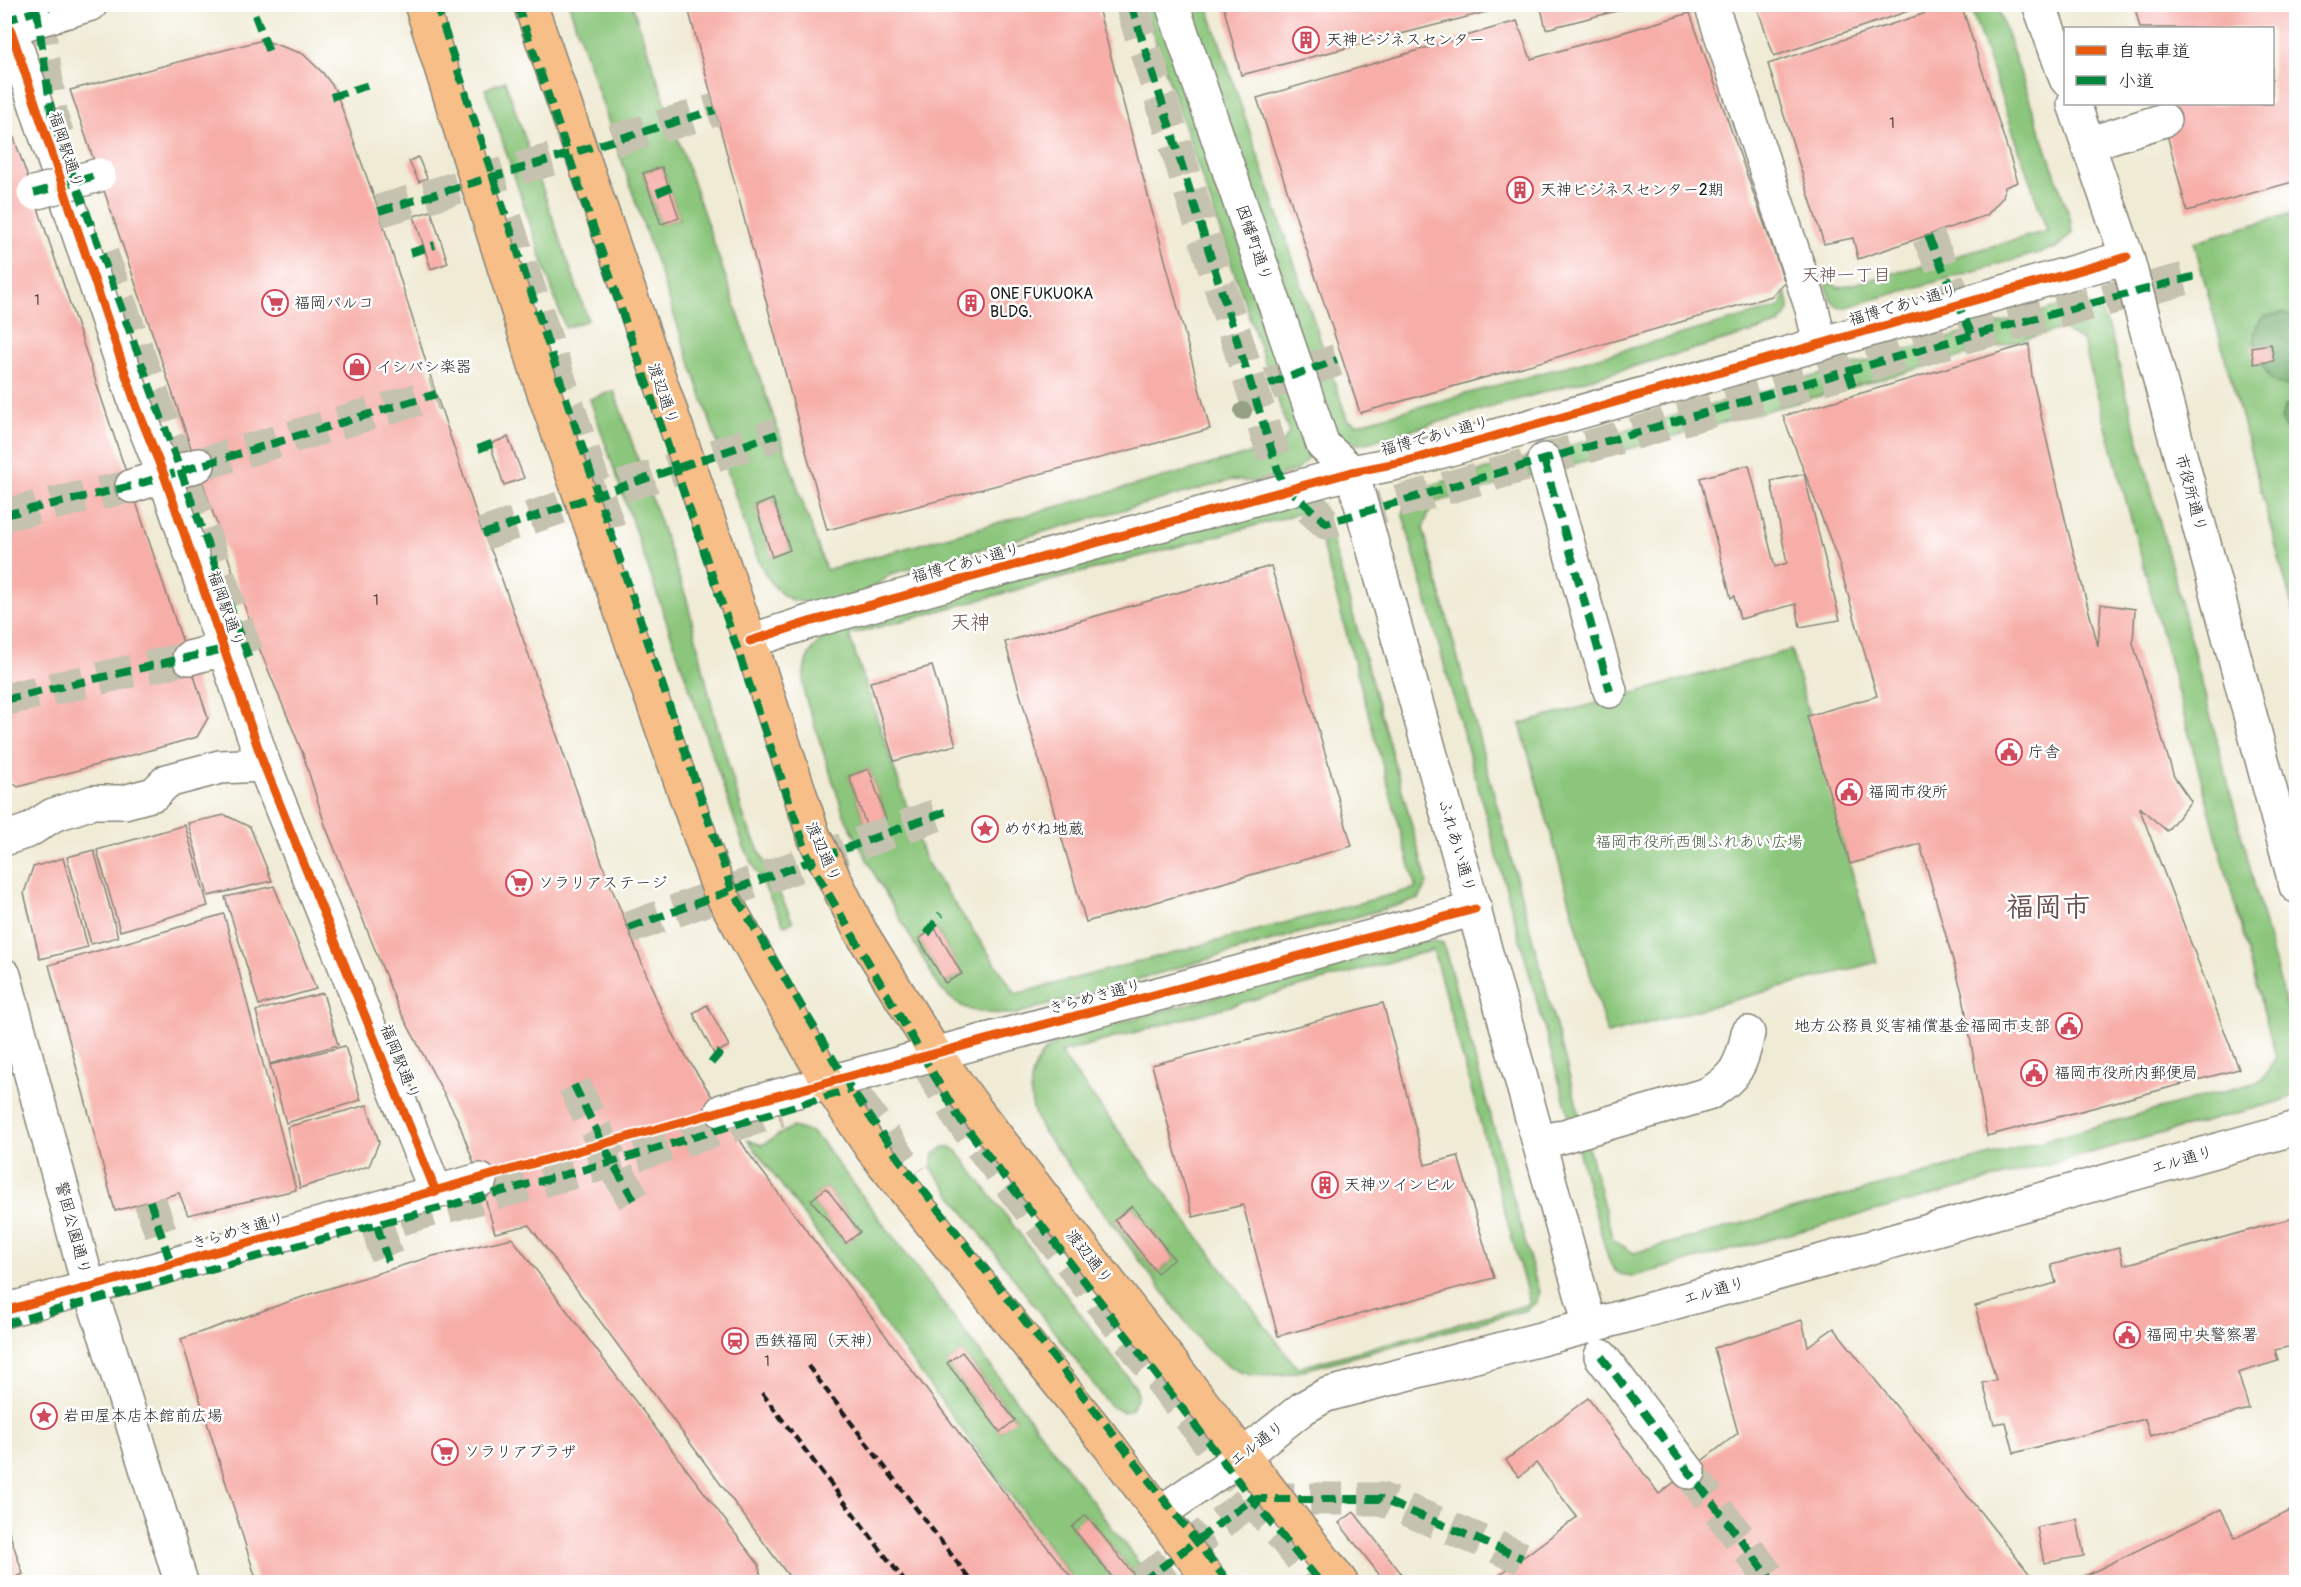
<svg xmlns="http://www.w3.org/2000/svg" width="2301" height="1587" font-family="Pangolin,'Klee One',sans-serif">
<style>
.green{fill:#8bc67b;stroke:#54714c;stroke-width:1.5;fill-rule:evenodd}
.forest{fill:#70ab6b;stroke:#466444;stroke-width:1.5}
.building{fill:#f7aea8}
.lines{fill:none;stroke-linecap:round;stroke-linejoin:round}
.minor-tunnel{stroke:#c6c2b0;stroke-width:33;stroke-dasharray:33 16;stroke-linecap:butt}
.minor-casing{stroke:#868478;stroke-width:36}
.major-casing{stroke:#868478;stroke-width:36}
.minor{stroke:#fff;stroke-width:33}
.major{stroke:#f7be88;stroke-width:33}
.rail{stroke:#1c1c1c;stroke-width:4.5;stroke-dasharray:9 4.5;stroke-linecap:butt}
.minor-bridge-casing{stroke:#868478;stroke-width:36;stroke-linecap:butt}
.minor-bridge{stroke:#fff;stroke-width:33}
.quiet{stroke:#00873e;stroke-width:8;stroke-dasharray:15 8;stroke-linecap:butt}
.cycleway-casing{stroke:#fff;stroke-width:13}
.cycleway{stroke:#e8590c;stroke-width:9}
.tree{fill:#949f84}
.labels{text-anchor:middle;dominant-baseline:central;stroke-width:5;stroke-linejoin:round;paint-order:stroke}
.number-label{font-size:14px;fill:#53403f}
.poi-label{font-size:16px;fill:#1c1c1c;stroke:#fff;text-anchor:start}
.street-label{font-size:16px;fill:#1c1c1c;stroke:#fff}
.park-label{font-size:16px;fill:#486042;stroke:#fff}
.neighbourhood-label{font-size:18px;fill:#694f4d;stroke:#fff}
.quarter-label{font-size:20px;fill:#694f4d;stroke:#fff}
.town-label{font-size:28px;font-weight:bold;fill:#694f4d;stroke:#fff}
</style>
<rect width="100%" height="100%" fill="#fff"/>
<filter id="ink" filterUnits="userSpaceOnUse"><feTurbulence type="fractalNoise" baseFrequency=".0167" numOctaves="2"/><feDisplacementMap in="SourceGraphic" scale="12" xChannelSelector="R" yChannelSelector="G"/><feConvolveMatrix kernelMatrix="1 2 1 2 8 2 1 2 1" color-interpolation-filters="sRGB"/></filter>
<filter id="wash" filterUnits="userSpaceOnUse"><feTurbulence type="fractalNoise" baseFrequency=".008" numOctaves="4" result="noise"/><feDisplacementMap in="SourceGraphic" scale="24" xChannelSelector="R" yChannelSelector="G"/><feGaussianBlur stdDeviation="1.35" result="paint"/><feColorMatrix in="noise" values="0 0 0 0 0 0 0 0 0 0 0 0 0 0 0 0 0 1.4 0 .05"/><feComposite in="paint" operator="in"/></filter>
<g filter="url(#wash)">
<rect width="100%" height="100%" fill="#f0ebd5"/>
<g class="green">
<path d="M569 5H632L826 570 1281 445 1289 433 1143 5H1158L1308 446 1306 461 1297 470 1257 482 1232 480 890 574C885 579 879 585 872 588 852 598 807 609 786 597 767 585 759 561 751 542ZM662 167 679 218 661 224 643 173ZM774 500 790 549 773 557 756 506Z"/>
<path d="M1183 5H1207L1347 419 1357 424 1780 307 1786 292C1791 310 1791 312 1778 325L1366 443C1352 446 1342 441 1331 431Z"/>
<path d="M1970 5H1997L2070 218 2072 233 2056 248 1843 308C1829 305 1828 292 1825 280L1839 288 2047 231Z"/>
<polygon points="505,81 588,320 565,328 485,89"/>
<polygon points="2296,212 2296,621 2194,242"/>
<path d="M2082 300 2100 310 2109 327 2296 1044V1093L2289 1098 2278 1102 1631 1277C1610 1274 1610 1263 1604 1244L1403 515 1407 495 1416 490 1442 482ZM2061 329 2083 341 2276 1057 2261 1081 1634 1253 1613 1240 1423 528 1433 503Z"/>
<polygon points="614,391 687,600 714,715 745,821 793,922 784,925 744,847 590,399"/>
<path d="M1309 498 1318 500 1323 507 1425 873 1427 883 1419 899 1016 1014C982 1013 964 1015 940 988L877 879 844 815 804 693C801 659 810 645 838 628ZM1302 513 1315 518 1416 888 1016 994 925 860 849 635ZM869 769 886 818 866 825 849 776ZM936 929 962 974 946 983 919 939Z"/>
<polygon points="1791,650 1877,962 1607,1034 1520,724"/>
<path d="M1428 940 1443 943 1539 1292 1537 1302 1526 1310 1293 1373C1250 1380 1238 1376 1205 1348L1040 1127C1029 1105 1026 1079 1040 1057 1048 1046 1064 1039 1076 1034ZM1433 950 1530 1304 1297 1368 1060 1053ZM1132 1206 1174 1259 1157 1273 1115 1220Z"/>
<path d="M792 1127 811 1132 821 1141 1153 1582H1124L1134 1574 1086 1515 1072 1527 1116 1582H1075L748 1140 762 1145ZM826 1188 860 1231 846 1243 811 1200ZM962 1352 1015 1419 1000 1432 947 1363Z"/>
<polygon points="944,1147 951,1147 957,1151 1136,1388 1137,1398 1130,1410 1123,1412 1110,1406 931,1168 934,1154"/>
</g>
<g class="forest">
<path d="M2282 313 2296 315V387C2291 386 2283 386 2278 384 2261 375 2244 331 2263 318 2268 315 2276 315 2282 313Z"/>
<polygon points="2296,404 2296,445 2281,422 2284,406"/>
</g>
<g id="blocks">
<g class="building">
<polygon points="687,4 1097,4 1210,429 827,530"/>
<polygon points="1223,4 1514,4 1514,5 1241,75"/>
<polygon points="1540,4 1640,4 1640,5 1546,29"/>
<polygon points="1756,4 1927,4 1927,5 1774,56"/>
<polygon points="1954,4 1961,4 2018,182 2005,187 2003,197 1987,215 1858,259 1853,238 1824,244 1768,64"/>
<polygon points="2134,4 2296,4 2296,181 2187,211 2159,104 2272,104 2272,28 2140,28"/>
<polygon points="1690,13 1785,283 1772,296 1360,413 1257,98 1517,21 1531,59"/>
<polygon points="263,40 303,54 323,73 335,89 379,211 436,394 483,534 494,557 606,874 662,1013 682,1050 749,1154 996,1482 1075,1582 793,1582 529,1225 495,1233 480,1180 458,1120 398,1007 325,825 303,754 257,643 70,90"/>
<polygon points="4,133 14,138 28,178 208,718 197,737 18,787 4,776"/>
<polygon points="418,157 427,178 419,182 409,161"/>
<polygon points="662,167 679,218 661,224 643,173"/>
<polygon points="431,211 448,263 431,269 414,216"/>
<polygon points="2029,344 2032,377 2066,523 2098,646 2101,604 2135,609 2133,643 2174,777 2191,801 2167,831 2139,807 2239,1069 1987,1136 1963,996 1920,844 1850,864 1807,716 1877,696 1838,560 1783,416"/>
<polygon points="2271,344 2274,361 2254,364 2251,347"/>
<polygon points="508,437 524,478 504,485 490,444"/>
<polygon points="1749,465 1775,567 1787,563 1771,481 1804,474 1840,620 1800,627 1796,604 1740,619 1734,596 1731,598 1700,478"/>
<polygon points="773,499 790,550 772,557 756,506"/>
<polygon points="1271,566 1352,846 1086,922 1005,642"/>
<polygon points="932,666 956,745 894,761 870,682"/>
<polygon points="869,769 886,819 866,825 849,776"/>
<polygon points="225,815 250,827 272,881 208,896 188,823"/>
<polygon points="185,825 208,906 120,931 97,850"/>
<polygon points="94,850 118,937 91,944 67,857"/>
<polygon points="63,858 88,947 40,959 24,893 33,867"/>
<polygon points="274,886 316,989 259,1005 225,897"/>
<polygon points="224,914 296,1190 188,1215 179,1193 115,1211 49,965"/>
<polygon points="935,928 962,974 945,983 919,939"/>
<polygon points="323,993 338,1045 270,1064 256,1011"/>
<polygon points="1383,1003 1425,1165 1458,1156 1494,1278 1278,1336 1243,1205 1193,1217 1152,1065"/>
<polygon points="707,1005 729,1046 714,1054 693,1013"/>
<polygon points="345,1046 361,1100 286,1123 270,1065"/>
<polygon points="367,1105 379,1142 369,1166 300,1188 287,1127"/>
<polygon points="826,1188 860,1232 846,1243 811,1200"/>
<polygon points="1132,1206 1174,1259 1157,1273 1115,1220"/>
<polygon points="2293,1218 2296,1230 2296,1345 2275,1350 2278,1361 2238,1373 2249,1409 2150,1436 2145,1419 2014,1453 2006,1422 1994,1424 1983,1383 1996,1380 1975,1306 2056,1283 2051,1265 2119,1247 2124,1265"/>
<polygon points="512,1238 759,1565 761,1582 257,1582 181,1339 314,1293 433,1256"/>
<polygon points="1802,1320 1808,1346 1834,1328 2036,1582 1490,1582 1577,1517 1536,1463 1519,1477 1506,1460 1588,1398 1659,1494 1738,1433 1714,1348"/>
<polygon points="962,1352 1015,1420 1000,1432 947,1363"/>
<polygon points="2296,1508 2296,1582 2073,1582 2221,1509 2235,1538"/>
<polygon points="1354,1512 1401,1573 1388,1582 1385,1582 1339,1523"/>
<polygon points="1086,1515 1134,1575 1124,1582 1116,1582 1072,1527"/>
<polygon points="4,1516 23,1574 12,1579 14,1582 4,1582"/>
<polygon points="2077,1519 2084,1556 2044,1563 2037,1527"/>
</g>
</g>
</g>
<g filter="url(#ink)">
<use href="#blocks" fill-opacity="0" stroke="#868478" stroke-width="1.5"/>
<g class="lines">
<g class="minor-tunnel">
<polyline points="1131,4 1282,483 1326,523 1972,335 2196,276"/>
<polyline points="37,11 52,118 58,135"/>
<polyline points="379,211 715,110"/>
<polyline points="506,219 611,534"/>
<polyline points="1928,236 1970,331"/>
<polyline points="102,254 251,664"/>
<polyline points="1269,384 1337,360"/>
<polyline points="198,465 436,394"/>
<polyline points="4,515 132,486"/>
<polyline points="483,534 777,434"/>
<polyline points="4,700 189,658"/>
<polyline points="629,928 950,810"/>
<polyline points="927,1063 959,1118 1252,1499 1320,1582"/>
<polyline points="574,1085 612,1162 634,1200"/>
<polyline points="855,1096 913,1176"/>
<polyline points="150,1201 176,1278"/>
<polyline points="400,1219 612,1162 780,1111"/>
<polyline points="377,1225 389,1265"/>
<polyline points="1689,1472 1773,1582"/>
<polyline points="1142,1582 1252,1499 1381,1499 1522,1558"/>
</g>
<defs>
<g id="minor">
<polyline points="1172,4 1323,445 1352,472"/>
<polyline points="1711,4 1812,309 1820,344"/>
<polyline points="2039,4 2066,79"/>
<polyline points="10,28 136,405 164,475 264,765 436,1192"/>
<polyline points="4,30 91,4"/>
<polyline points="2074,104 2127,257 2296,886"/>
<polyline points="2088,144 2164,120"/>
<polyline points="1544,460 1610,691"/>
<polyline points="1352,472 1590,1326"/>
<polyline points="132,486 198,465"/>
<polyline points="750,641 809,622 1352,472 1407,461 2127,257"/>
<polyline points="189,658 224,649"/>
<polyline points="4,839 28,831 53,815 93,802 124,802 154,794 167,781 220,767 264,765"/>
<polyline points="4,975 89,1288 106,1337 181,1582"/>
<polyline points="722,1111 1475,909"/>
<path d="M1540 1143 1708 1094C1736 1078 1742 1064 1748 1033"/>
<polyline points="4,1311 480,1180"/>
<polyline points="1601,1356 1689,1472"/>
<polyline points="1160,1513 1244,1455 1303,1408 1326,1395 1590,1326 2296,1128"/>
</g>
<g id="major">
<polyline points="421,4 541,384 719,890 828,1083 872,1149 1110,1447 1211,1582"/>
<polyline points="530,4 750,641 814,837 859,929 935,1053 976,1110 1341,1582"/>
</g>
</defs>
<use href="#minor" class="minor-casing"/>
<use href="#major" class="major-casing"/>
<use href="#minor" class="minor"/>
<use href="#major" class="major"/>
<g class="rail">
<polyline points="808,1366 972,1582"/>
<polyline points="762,1393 905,1582"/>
</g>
<defs>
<polyline id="minor-bridge" points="34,193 99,175"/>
</defs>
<use href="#minor-bridge" class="minor-bridge-casing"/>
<use href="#minor-bridge" class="minor-bridge"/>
<g class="quiet">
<polyline points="436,4 598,495 732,890 851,1089 899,1159 1228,1582"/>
<polyline points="517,4 810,862 959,1118 1252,1499 1320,1582"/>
<polyline points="1131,4 1282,483 1326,523 1972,335 2196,276"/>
<polyline points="37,11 52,118 251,664"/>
<polyline points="255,15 269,52"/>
<polyline points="4,21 59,4"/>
<polyline points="331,97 372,84"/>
<polyline points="34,193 99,175"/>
<polyline points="657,193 678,184"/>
<polyline points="379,211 715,110"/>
<polyline points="1928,236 1972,335"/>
<polyline points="410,253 435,245"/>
<polyline points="1848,372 1856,394"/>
<polyline points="1269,384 1337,360"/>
<polyline points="478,449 499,441"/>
<polyline points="1544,460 1610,691"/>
<polyline points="4,515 132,486 436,394"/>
<polyline points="483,534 777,434"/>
<polyline points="4,700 224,649"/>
<polyline points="629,928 950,810"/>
<polyline points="927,934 941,914"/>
<polyline points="711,1063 722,1050"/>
<polyline points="574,1085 612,1162 634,1200"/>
<polyline points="150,1201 173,1270"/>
<polyline points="377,1225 389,1265"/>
<polyline points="4,1324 612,1162 851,1089"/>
<polyline points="1601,1356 1773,1582"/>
<polyline points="1142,1582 1252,1499 1381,1499 1522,1558"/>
</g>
<defs>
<g id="cycleway">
<polyline points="10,28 136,405 164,475 264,765 436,1192"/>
<polyline points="750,641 809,622 1352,472 1407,461 2127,257"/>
<polyline points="4,1311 739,1106 1475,909"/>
</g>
</defs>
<use href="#cycleway" class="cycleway-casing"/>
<use href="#cycleway" class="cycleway"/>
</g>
<circle class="tree" cx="1243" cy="411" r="9"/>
</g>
<defs>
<symbol id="building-ring" viewBox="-11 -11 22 22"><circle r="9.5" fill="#fff" stroke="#d1495b" stroke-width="1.5"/><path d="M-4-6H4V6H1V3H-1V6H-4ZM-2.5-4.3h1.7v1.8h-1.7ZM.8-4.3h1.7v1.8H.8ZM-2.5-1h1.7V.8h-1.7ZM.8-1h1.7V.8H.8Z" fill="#d1495b"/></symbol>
<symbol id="supermarket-ring" viewBox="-11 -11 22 22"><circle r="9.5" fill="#fff" stroke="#d1495b" stroke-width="1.5"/><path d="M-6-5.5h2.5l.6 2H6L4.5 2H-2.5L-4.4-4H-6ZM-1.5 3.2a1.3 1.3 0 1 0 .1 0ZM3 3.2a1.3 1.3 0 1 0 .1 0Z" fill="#d1495b"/></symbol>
<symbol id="shop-ring" viewBox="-11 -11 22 22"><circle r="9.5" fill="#fff" stroke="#d1495b" stroke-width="1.5"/><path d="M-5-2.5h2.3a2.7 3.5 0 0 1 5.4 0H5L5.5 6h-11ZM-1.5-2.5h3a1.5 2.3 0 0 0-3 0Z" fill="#d1495b"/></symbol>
<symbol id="civic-ring" viewBox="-11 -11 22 22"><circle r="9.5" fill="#fff" stroke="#d1495b" stroke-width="1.5"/><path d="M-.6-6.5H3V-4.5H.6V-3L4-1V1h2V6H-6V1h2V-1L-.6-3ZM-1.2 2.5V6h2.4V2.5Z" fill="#d1495b"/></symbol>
<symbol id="sight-ring" viewBox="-11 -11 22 22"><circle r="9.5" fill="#fff" stroke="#d1495b" stroke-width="1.5"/><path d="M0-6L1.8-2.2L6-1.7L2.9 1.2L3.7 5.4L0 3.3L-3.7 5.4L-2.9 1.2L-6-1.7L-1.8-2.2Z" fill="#d1495b"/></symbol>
<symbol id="station-ring" viewBox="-11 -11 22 22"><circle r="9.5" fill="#fff" stroke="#d1495b" stroke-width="1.5"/><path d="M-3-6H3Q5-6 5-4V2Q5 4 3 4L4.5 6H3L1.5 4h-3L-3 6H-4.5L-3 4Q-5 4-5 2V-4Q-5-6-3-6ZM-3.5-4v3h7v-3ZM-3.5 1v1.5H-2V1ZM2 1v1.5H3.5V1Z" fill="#d1495b"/></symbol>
</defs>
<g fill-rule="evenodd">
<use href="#building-ring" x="1291" y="25" width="30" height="30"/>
<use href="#building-ring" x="1505" y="175" width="30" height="30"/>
<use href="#supermarket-ring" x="260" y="288" width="30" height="30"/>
<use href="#building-ring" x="956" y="288" width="30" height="30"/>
<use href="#shop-ring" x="342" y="352" width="30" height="30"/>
<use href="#civic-ring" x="1994" y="737" width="30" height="30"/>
<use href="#civic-ring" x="1834" y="777" width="30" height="30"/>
<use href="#sight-ring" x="970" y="814" width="30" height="30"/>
<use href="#supermarket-ring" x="504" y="868" width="30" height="30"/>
<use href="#civic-ring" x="2054" y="1011" width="30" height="30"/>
<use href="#civic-ring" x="2019" y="1058" width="30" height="30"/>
<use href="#building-ring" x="1310" y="1170" width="30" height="30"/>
<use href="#civic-ring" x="2112" y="1320" width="30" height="30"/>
<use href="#station-ring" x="720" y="1326" width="30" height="30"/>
<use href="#sight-ring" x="29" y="1401" width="30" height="30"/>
<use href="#supermarket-ring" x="430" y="1437" width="30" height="30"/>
</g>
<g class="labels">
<g class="number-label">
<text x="1892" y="123">1</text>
<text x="37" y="300">1</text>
<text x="376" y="600">1</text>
<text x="767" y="1361">1</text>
</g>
<g class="poi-label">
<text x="1326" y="40">天神ビジネスセンター</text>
<text x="1540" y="190">天神ビジネスセンター2期</text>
<text x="990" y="294">ONE FUKUOKA<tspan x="990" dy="18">BLDG.</tspan></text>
<text x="294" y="303">福岡パルコ</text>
<text x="376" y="367">イシバシ楽器</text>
<text x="2028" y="752">庁舎</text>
<text x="1868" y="792">福岡市役所</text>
<text x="1004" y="829">めがね地蔵</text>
<text x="538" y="883">ソラリアステージ</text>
<text x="2050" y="1026" text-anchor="end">地方公務員災害補償基金福岡市支部</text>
<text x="2054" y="1073">福岡市役所内郵便局</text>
<text x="1344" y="1185">天神ツインビル</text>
<text x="2146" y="1335">福岡中央警察署</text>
<text x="754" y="1341">西鉄福岡（天神）</text>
<text x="63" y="1416">岩田屋本店本館前広場</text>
<text x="464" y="1452">ソラリアプラザ</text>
</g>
<g class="street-label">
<text transform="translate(66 150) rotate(72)">福岡駅通り</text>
<text transform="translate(1254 243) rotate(71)">因幡町通り</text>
<text transform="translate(1903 305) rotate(-16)">福博であい通り</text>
<text transform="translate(663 394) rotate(71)">渡辺通り</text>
<text transform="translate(1435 436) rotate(-15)">福博であい通り</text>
<text transform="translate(2191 493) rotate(75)">市役所通り</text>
<text transform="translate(966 563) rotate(-15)">福博であい通り</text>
<text transform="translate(226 609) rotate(71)">福岡駅通り</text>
<text transform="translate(1457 846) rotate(74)">ふれあい通り</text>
<text transform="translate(823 852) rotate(66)">渡辺通り</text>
<text transform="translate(1095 997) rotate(-15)">きらめき通り</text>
<text transform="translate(400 1062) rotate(68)">福岡駅通り</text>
<text transform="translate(2182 1160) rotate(-16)">エル通り</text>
<text transform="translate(73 1228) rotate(75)">警固公園通り</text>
<text transform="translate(238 1231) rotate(-16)">きらめき通り</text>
<text transform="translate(1089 1257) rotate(52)">渡辺通り</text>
<text transform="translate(1714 1291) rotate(-16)">エル通り</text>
<text transform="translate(1257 1444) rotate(-37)">エル通り</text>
</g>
<g class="park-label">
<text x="1699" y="842">福岡市役所西側ふれあい広場</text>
</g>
<g class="neighbourhood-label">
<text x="1846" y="275">天神一丁目</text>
</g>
<g class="quarter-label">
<text x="970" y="622">天神</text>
</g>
<g class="town-label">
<text x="2048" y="907">福岡市</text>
</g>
</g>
<rect width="2301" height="1587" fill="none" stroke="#fff" stroke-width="24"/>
<rect x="2064" y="27" width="210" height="78" fill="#ffffff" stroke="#a4a4a4" stroke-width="1.5"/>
<rect x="2076" y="46" width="30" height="9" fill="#e8590c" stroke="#a4a4a4" stroke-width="1.5"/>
<text x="2118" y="57" font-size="18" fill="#1c1c1c">自転車道</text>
<rect x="2076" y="76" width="30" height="9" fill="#00873e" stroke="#a4a4a4" stroke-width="1.5"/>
<text x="2118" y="87" font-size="18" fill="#1c1c1c">小道</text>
</svg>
